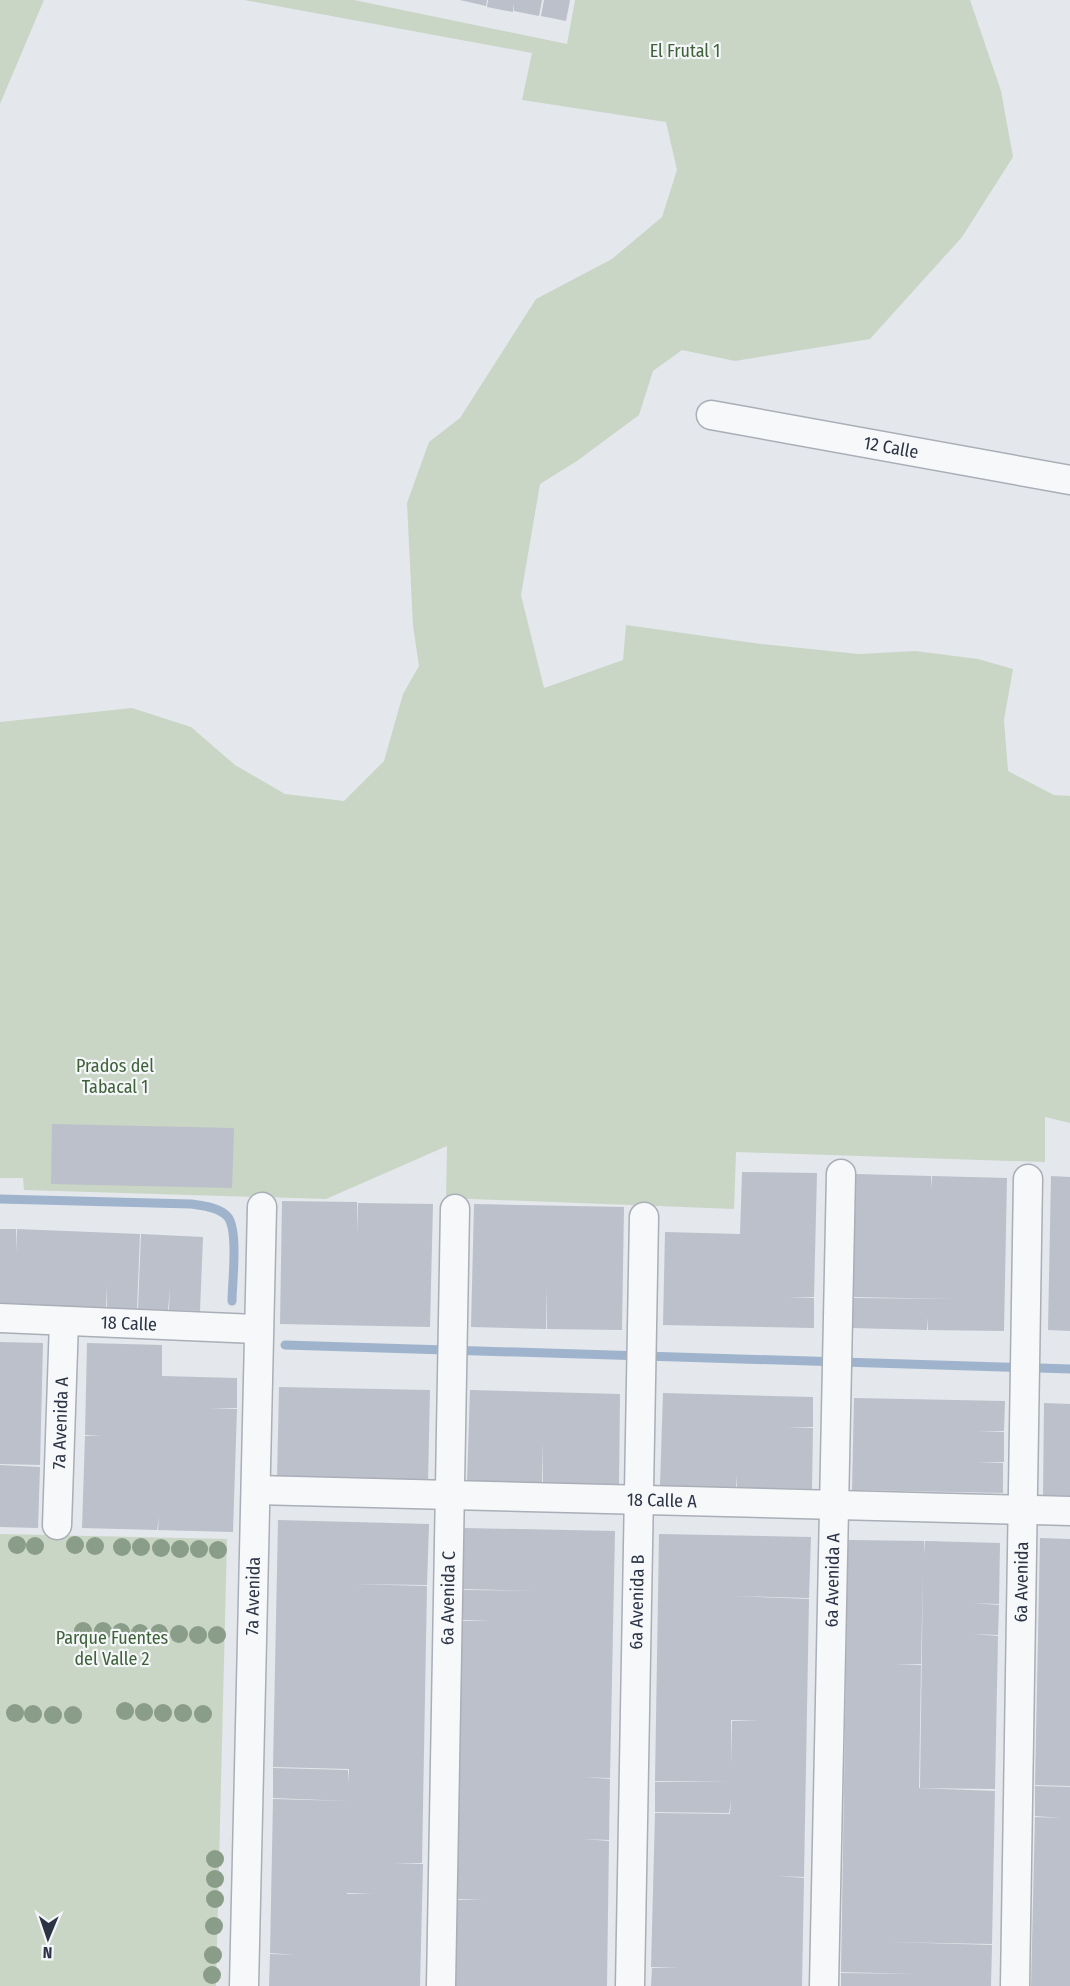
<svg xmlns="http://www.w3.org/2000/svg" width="1070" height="1986" font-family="'Fira Sans Condensed',sans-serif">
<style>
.green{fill:#c9d6c5}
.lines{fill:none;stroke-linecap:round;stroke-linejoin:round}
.stream{stroke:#9fb4cc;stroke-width:9}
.building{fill:#bbc0ca;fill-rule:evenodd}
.street-casing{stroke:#a9aeb7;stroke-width:31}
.street{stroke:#f7f8fa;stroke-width:28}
.tree{fill:#899d89}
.labels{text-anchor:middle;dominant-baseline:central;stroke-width:4.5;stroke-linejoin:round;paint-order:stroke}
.park-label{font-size:18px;fill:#3f6138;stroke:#f4f6f9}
.street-label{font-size:18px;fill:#2b3445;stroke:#f4f6f9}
</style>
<rect width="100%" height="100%" fill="#e4e7ec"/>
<g class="green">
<polygon points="0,0 44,0 0,104"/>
<polygon points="244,0 354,0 567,44 575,0 970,0 1001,91 1013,157 962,237 870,339 735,361 682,350 653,371 639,415 577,461 540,484 521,595 544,688 623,660 626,625 761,644 859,654 915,651 978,659 1013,669 1004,720 1008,771 1054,795 1070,796 1070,1123 1045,1117 1045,1162 736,1152 734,1209 446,1198 447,1146 326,1199 24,1190 23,1178 0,1178 0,722 132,708 191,727 235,765 285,794 344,801 384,761 403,694 419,666 413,626 407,503 429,442 460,418 536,299 612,259 662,217 677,170 666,122 522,100 532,53"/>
<polygon points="0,1534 227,1539 216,1986 0,1986"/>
</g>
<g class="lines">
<g class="stream">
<path d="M0 1199 191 1204C203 1206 218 1207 227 1216 239 1228 232 1284 232 1301"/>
<polyline points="285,1345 1070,1369"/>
</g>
</g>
<g class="building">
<polygon points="460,0 487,0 486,6"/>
<polygon points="488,0 542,0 539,16 514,11 514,3 513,12 487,7"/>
<polygon points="544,0 570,0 566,21 541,16"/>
<polygon points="52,1124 234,1128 232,1188 51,1184"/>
<polygon points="742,1172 817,1173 814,1297 788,1297 814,1298 814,1328 663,1325 665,1232 740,1234"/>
<polygon points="856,1174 931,1176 931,1189 932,1176 1007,1178 1004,1331 928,1330 928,1317 927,1330 852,1328 853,1298 955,1299 853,1297"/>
<polygon points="1051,1176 1070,1177 1070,1331 1048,1330"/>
<polygon points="282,1201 357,1202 357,1234 358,1203 433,1204 430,1327 280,1324"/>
<polygon points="474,1204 624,1207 622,1330 547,1329 547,1285 546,1329 471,1327"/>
<polygon points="0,1229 16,1229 16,1252 17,1229 140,1234 137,1309 107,1308 107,1285 106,1308 0,1303"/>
<polygon points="141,1234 203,1237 200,1311 169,1310 170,1288 168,1310 138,1309"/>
<polygon points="0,1342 43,1343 40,1465 0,1464"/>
<polygon points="87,1343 162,1345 162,1376 237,1378 237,1408 211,1408 237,1409 233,1532 158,1530 159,1517 157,1530 82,1528 85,1436 101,1436 85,1435"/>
<polygon points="279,1387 430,1390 428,1483 277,1479"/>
<polygon points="470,1390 620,1394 619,1486 543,1484 543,1440 542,1484 467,1482"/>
<polygon points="663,1393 813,1397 813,1427 787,1428 813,1428 812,1489 737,1488 736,1475 736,1488 660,1486"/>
<polygon points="854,1398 1005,1401 1004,1431 978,1431 1004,1432 1004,1462 977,1462 1003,1463 1003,1493 852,1490"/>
<polygon points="1044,1403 1070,1404 1070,1496 1043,1495"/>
<polygon points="0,1465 40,1467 38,1528 0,1527"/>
<path d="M278 1520 429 1524 427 1585 352 1584 427 1586 422 1863 395 1864H423L420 1986H269L270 1954 296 1955 270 1953 273 1799 348 1801 273 1798V1768L348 1770 349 1783V1769L273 1767ZM347 1862V1893H373L347 1894V1907Z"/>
<polygon points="464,1528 615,1531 610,1778 584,1777 610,1779 609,1840 583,1839 609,1841 607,1986 456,1986 457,1900 483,1900 457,1899 462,1621 489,1621 463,1620 463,1590 539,1591 463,1589"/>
<path d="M659 1534 811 1537 809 1598 733 1596 809 1599 804 1877 778 1876 804 1878 802 1986H651L652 1968H679L651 1967 655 1813 730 1814 731 1800 729 1813 655 1812V1782H731L655 1781ZM731 1720 759 1721H732L731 1765Z"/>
<polygon points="1040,1538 1070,1539 1070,1786 1035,1785"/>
<polygon points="848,1540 924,1541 924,1554 925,1541 1000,1543 999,1604 972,1603 999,1605 998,1635 972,1634 998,1636 995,1789 920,1788 923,1571 921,1664 895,1664 921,1665 919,1788 892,1787 995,1791 992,1944 890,1942 992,1945 991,1986 841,1986 841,1973 916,1974 841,1972"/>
<polygon points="1035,1786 1070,1787 1070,1986 1031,1986 1035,1817 1061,1818 1035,1816"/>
</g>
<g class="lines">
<defs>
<g id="street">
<path id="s1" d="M711 415 1070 480"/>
<path id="s2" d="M0 1318 258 1329"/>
<path id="s3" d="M256 1490 1070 1511"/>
<path id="s4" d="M57 1525 64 1321"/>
<path id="s5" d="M244 1986 262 1207"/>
<path id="s6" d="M441 1986 455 1209"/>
<path id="s7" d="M630 1986 644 1217"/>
<path id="s8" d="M824 1986 841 1174"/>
<path id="s9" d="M1015 1986 1028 1179"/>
</g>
</defs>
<use href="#street" class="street-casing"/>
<use href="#street" class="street"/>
</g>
<g class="tree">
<circle cx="17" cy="1545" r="9"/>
<circle cx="75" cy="1545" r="9"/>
<circle cx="35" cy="1546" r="9"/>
<circle cx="95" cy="1546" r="9"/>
<circle cx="122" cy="1547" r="9"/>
<circle cx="141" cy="1547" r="9"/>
<circle cx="161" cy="1548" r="9"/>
<circle cx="180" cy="1549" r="9"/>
<circle cx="199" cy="1549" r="9"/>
<circle cx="218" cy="1550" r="9"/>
<circle cx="83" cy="1631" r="9"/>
<circle cx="103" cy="1631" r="9"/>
<circle cx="121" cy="1632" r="9"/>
<circle cx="140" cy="1633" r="9"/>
<circle cx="159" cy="1633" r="9"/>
<circle cx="179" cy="1634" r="9"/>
<circle cx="198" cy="1635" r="9"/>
<circle cx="217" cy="1635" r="9"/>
<circle cx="125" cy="1711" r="9"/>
<circle cx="144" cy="1712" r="9"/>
<circle cx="15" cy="1713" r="9"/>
<circle cx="163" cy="1713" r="9"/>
<circle cx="183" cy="1713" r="9"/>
<circle cx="33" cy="1714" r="9"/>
<circle cx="203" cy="1714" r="9"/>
<circle cx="53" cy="1715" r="9"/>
<circle cx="73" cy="1715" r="9"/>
<circle cx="215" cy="1859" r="9"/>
<circle cx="215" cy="1879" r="9"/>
<circle cx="215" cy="1899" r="9"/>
<circle cx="214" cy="1926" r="9"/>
<circle cx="213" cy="1955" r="9"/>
<circle cx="212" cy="1975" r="9"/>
</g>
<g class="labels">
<g class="park-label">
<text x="685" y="51">El Frutal 1</text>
<text x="115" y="1066">Prados del<tspan x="115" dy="21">Tabacal 1</tspan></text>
<text x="112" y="1638">Parque Fuentes<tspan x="112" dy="21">del Valle 2</tspan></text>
</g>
<g class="street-label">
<text stroke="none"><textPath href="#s1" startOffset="183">12 Calle</textPath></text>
<text stroke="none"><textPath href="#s2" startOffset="129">18 Calle</textPath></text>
<text stroke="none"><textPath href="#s4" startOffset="102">7a Avenida A</textPath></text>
<text stroke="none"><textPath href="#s3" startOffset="406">18 Calle A</textPath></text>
<text stroke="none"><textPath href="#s8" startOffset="406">6a Avenida A</textPath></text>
<text stroke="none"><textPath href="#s9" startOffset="404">6a Avenida</textPath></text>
<text stroke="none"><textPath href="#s5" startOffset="390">7a Avenida</textPath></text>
<text stroke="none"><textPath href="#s6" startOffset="388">6a Avenida C</textPath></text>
<text stroke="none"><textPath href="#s7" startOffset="384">6a Avenida B</textPath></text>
</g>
</g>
<g transform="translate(48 1938) rotate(182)" stroke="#f4f6f9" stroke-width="4.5" paint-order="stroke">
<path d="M0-4.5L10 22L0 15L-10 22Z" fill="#2b3445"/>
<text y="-9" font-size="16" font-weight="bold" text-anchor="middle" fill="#2b3445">N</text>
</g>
</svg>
